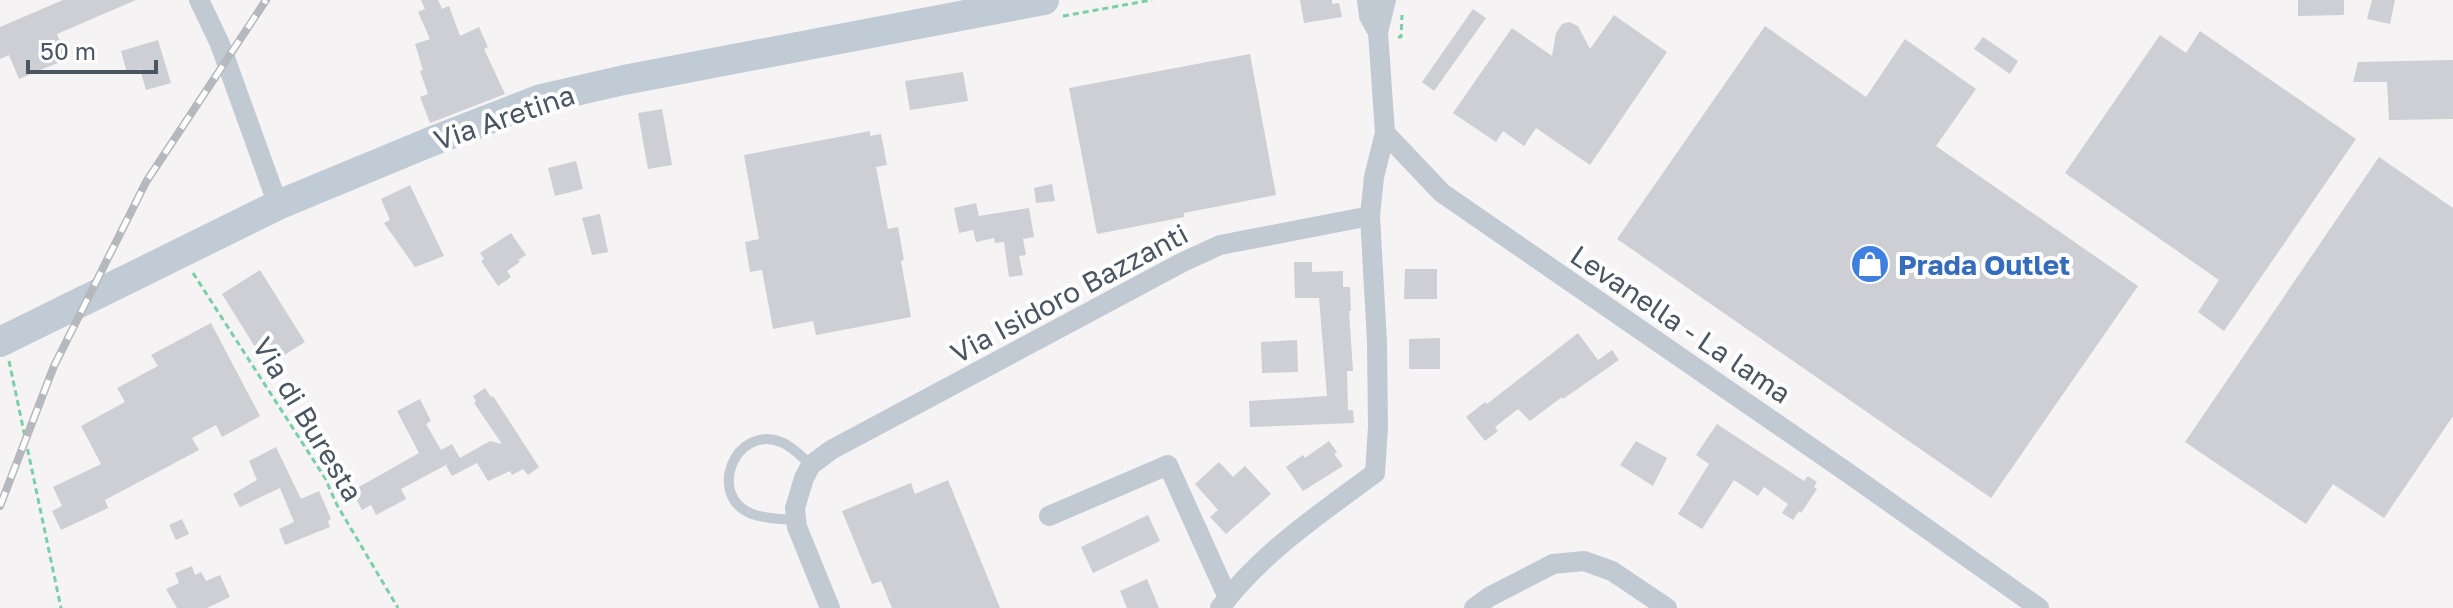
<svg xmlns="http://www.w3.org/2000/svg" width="2453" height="608" font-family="'Golos Text',sans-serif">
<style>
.building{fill:#cdcfd5}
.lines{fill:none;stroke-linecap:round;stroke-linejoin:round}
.path{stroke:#7ad0a6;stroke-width:3;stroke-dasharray:6 4;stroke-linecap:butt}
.lane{stroke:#c1cad2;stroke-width:10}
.street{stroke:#c1cad2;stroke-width:20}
.secondary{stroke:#c1cbd6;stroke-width:30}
.rail-casing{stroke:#b5b8bd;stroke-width:8}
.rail{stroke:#fff;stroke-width:5;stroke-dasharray:15;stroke-linecap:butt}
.labels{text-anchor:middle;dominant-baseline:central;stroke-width:8;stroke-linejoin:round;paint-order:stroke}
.street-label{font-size:28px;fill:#4a5661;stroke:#fff}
.shop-label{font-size:28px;font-weight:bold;fill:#366cbe;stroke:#fff;text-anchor:start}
</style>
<rect width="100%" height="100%" fill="#f5f3f3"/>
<g class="building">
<polygon points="63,0 136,0 57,34 67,59 19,79 9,55 0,59 0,27"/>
<polygon points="421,0 438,0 442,9 449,6 460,36 479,27 488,47 484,49 505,94 430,123 420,97 428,94 420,71 423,70 415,44 430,39 418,12 425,9"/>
<polygon points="1300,0 1332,0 1332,4 1339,3 1342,17 1304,23"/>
<polygon points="2298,0 2344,0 2344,15 2298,16"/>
<polygon points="2372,0 2395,0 2390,24 2367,19"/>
<polygon points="1473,9 1486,18 1434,91 1422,82"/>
<polygon points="1614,15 1667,52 1590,165 1536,128 1524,146 1503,131 1496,142 1453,113 1512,28 1552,56 1556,33 1562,24 1569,22 1578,26 1590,49"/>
<polygon points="1765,26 1866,97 1905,39 1976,89 1936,146 2138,286 1991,498 1617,239"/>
<polygon points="2200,31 2356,139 2224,331 2198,312 2219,280 2065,173 2160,35 2186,53"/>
<polygon points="1983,37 2018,61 2010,74 1974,49"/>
<polygon points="158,40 171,83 146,90 140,69 127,73 121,51"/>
<polygon points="1250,54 1276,195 1184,213 1184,217 1097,234 1069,88"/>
<polygon points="2453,60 2453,119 2389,120 2387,82 2353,82 2358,62"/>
<polygon points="963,72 968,101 910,110 905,81"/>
<polygon points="662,109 672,165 648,169 638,113"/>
<polygon points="870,131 870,136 881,134 887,165 876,167 888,229 898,227 904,260 901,261 911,317 816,335 813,321 773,329 762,270 750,272 745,242 759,239 744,155"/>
<polygon points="2379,157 2453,208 2453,416 2384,518 2333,484 2306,524 2185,442"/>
<polygon points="576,161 583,189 555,196 548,168"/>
<polygon points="1052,184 1055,201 1036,203 1034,188"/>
<polygon points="410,185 444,256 415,267 384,223 390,220 381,199"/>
<polygon points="976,203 979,216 1029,208 1034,237 1023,239 1026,255 1019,256 1023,275 1009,277 1004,242 995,243 994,238 976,242 973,230 959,233 954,208"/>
<polygon points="600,214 608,252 592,255 582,218"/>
<polygon points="511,233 526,255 518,260 520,262 507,271 511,277 498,286 481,261 484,259 480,253"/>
<polygon points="1294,262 1312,262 1312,272 1343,271 1343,287 1350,287 1351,311 1349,311 1353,371 1347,371 1348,410 1353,410 1354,423 1250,427 1249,401 1327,396 1319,298 1295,298"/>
<polygon points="1405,269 1437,269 1437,299 1404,299"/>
<polygon points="260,270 305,342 267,366 222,294"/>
<polygon points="211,323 260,416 222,437 216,425 192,438 199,450 105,500 108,508 61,530 52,511 62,506 53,487 101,464 81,426 125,402 117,388 158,366 151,355"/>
<polygon points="1578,333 1598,360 1612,350 1619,360 1563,399 1562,397 1530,421 1518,409 1495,427 1498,431 1485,441 1466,417 1485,402 1487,404"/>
<polygon points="1440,338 1440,369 1409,369 1409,339"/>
<polygon points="1297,340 1298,372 1262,373 1261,342"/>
<polygon points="485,388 491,397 493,396 539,467 528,475 523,469 512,475 510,471 488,481 477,463 452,476 446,466 448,464 401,489 406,499 376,515 371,505 362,510 352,491 419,453 397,411 420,399 431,421 426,424 441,450 452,444 460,458 490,441 502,444 474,403 476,401 473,396"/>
<polygon points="1717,424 1804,481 1808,476 1817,482 1814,487 1817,489 1801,513 1799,511 1793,520 1782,513 1788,504 1764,487 1758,496 1734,480 1702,529 1678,514 1709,464 1696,455"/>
<polygon points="1329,441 1337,452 1334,454 1343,466 1303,491 1286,467 1303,455 1305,458"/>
<polygon points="1636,441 1667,458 1653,486 1620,465"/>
<polygon points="276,447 301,499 319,491 331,519 328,521 330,527 285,545 279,529 294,522 280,488 240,507 233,494 257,480 249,461"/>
<polygon points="1219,462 1233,477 1245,466 1271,494 1226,534 1210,517 1218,510 1195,484"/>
<polygon points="948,480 1000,608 892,608 881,581 872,584 842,511 911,483 915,494"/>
<polygon points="1148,515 1160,541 1093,573 1081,547"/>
<polygon points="182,519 189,534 176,540 169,525"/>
<polygon points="192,566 195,575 201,572 206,581 220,575 230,597 207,608 177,608 166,589 179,583 175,573"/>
<polygon points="1147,579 1159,608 1127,608 1120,591"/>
</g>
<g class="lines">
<g class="path">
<polyline points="1063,16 1152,0"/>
<polyline points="1398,37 1401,37 1402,15"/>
<polyline points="193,273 325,478 337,505 398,608"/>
<polyline points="9,361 61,608"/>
</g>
<path class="lane" d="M796 520C782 519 766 519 752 514 706 496 735 424 781 442 792 446 802 457 811 465"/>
<g class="street">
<polyline points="199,0 220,44 278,205"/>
<polyline points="1367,0 1369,16 1378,32"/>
<polyline points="1386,0 1378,32 1385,133 1442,193 1851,475 2039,608"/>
<polyline points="1049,516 1168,465 1228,598"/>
<polyline points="830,608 797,527 795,508 804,478 811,465 831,450 1183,262 1220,245 1370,216"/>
<path d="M1220 608C1261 553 1321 513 1375 473L1378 427 1377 342 1370 216 1374 177 1385 133"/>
<polyline points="1474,608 1489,597 1553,564 1584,561 1612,571 1667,608"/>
</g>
<polyline class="secondary" points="0,342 278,205 430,142 541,99 624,80 1044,0"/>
<defs>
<polyline id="rail" points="0,506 54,366 146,182 266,0"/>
</defs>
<use href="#rail" class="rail-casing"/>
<use href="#rail" class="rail"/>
</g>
<defs>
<symbol id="shop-disc" viewBox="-11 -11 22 22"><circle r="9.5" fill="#3f7fe0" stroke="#fff"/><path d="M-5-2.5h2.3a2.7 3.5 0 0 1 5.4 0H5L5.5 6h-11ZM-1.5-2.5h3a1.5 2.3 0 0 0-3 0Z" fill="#fff"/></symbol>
</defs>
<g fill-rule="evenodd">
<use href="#shop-disc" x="1848" y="242" width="44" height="44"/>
</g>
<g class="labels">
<g class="street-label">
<text transform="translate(504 117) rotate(-19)">Via Aretina</text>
<text transform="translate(1069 293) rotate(-28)">Via Isidoro Bazzanti</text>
<text transform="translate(1681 324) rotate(34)">Levanella - La lama</text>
<text transform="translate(308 419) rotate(59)">Via di Buresta</text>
</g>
<g class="shop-label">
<text x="1898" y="264">Prada Outlet</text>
</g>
</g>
<path d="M28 60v12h128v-12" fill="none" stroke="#4a5661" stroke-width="4"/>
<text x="40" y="60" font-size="24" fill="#4a5661" stroke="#ffffff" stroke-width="6" paint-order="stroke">50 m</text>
</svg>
